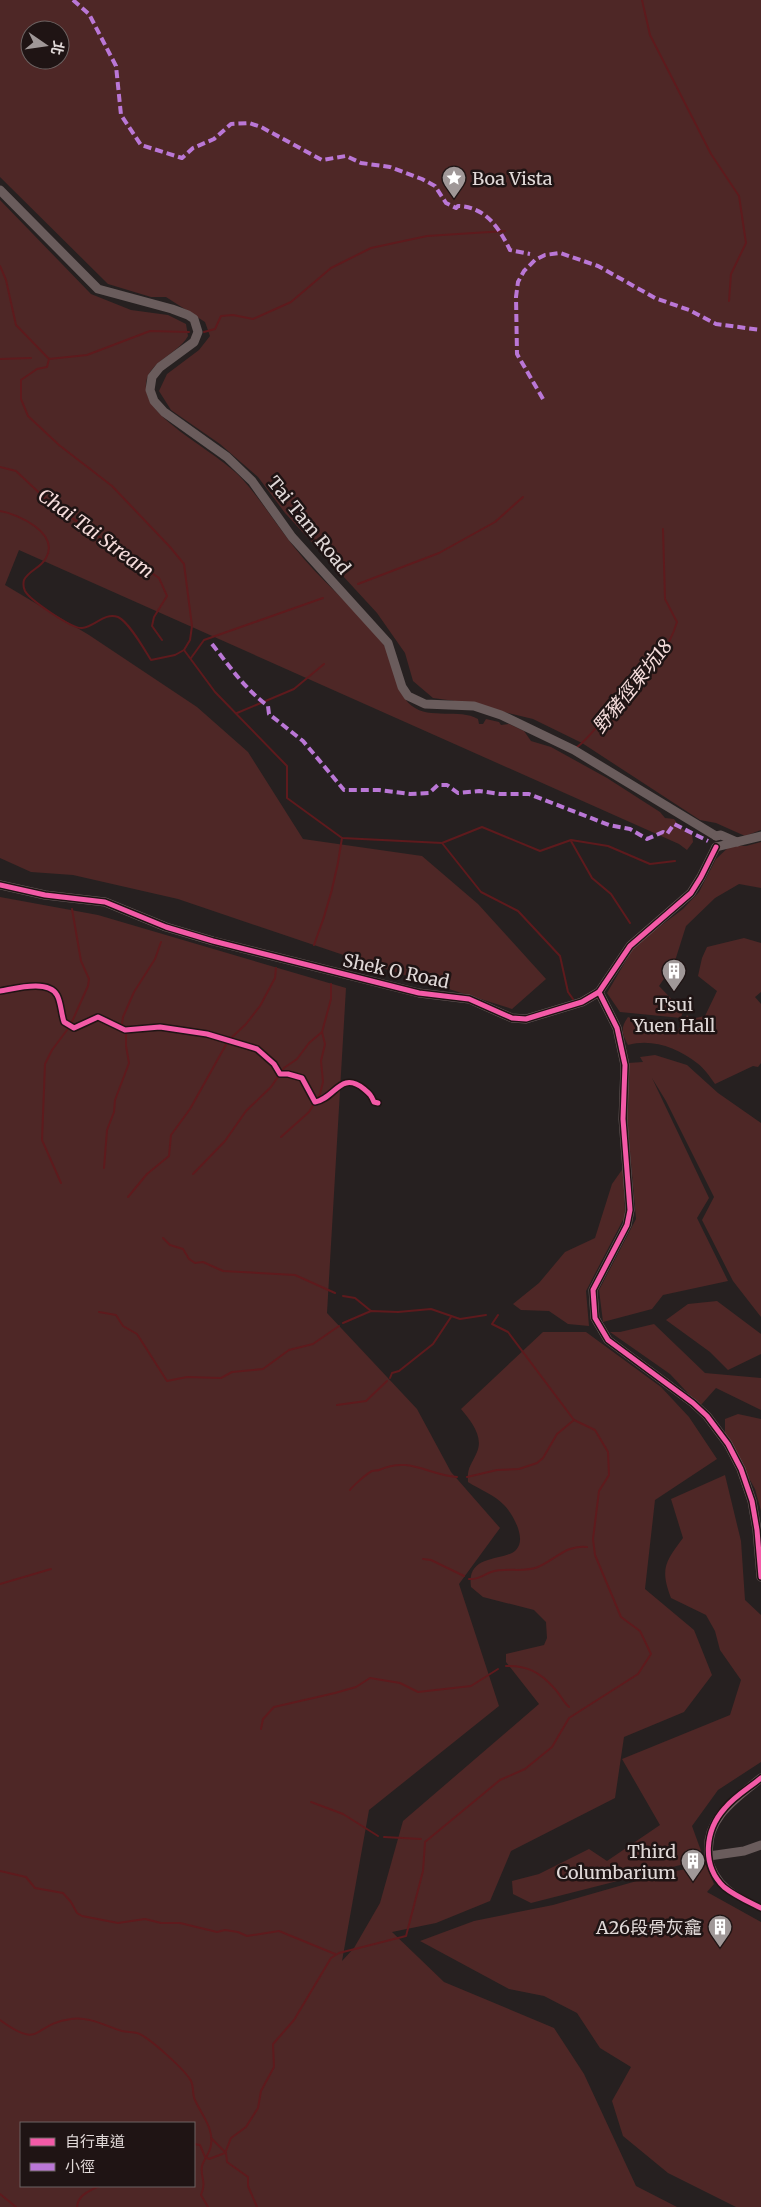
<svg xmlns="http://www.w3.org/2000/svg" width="761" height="2207" font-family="Merriweather,'Noto Sans TC',serif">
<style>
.green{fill:#4e2726;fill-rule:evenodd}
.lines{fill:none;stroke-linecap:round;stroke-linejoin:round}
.stream{stroke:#5e1a1d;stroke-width:2}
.street{stroke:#675b5a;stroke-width:6}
.secondary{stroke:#6a5c5c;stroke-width:9}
.quiet{stroke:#ba77d6;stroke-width:4;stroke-dasharray:8 4;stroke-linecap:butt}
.cycleway-casing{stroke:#1f1414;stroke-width:8}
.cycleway{stroke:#f35aa7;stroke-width:5}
.labels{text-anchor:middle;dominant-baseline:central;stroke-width:5;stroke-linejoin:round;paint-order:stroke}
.poi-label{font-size:18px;fill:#e1d9d8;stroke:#1f1414;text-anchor:end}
.street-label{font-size:18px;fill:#e1d9d8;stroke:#1f1414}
.water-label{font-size:19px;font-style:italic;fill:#f5dcdb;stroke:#1f1414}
</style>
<rect width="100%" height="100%" fill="#262020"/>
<g class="green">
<path d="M0 0H761V830L745 836 716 823 700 820 582 743 533 719 462 702 433 698 413 681 405 653 377 613 285 513 258 477 220 444 171 410 159 391 167 374 199 350 210 336 205 322 166 297H151L108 284 0 177ZM30 30H60V60H30Z"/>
<path d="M0 200 91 294 131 310 168 315 186 324 188 336C176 357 139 364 147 394 155 424 223 455 244 481 266 506 282 534 304 559 329 588 361 614 384 645 397 664 392 690 412 706 430 720 459 708 478 719L479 724H483L486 719 499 722 501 725 509 724 524 731 531 741 551 747 607 778 660 812 665 818 674 819 681 828 692 834 693 842 687 850 679 844 19 550 5 585 89 635 197 707 248 752 303 839 422 856 478 904 546 979 512 1009 382 968 178 899 73 875 31 872 0 858Z"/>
<polygon points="761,842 761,888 739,884 715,898 686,926 674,964 659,986 683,1011 681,1018 620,1012 607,993 635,945 683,909 699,892 716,859 731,845 746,846"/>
<path d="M0 897 98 915 346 988 327 1313 417 1409 451 1472 500 1528 459 1584 499 1706 369 1810 342 1961 354 1948 380 1903 403 1821 539 1704 506 1662V1654L544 1645 547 1638 546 1622 534 1610 483 1597 471 1587C466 1553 504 1562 516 1550 527 1539 513 1514 504 1505 496 1496 479 1489 468 1482 467 1467 471 1466 477 1452 484 1436 470 1420 461 1409L543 1332H586L661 1387 689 1417 717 1459 655 1500 645 1589 694 1630 712 1675 684 1712 624 1737 615 1798 511 1851 490 1901 436 1923 392 1932 444 1982 554 2028 584 2074 636 2186 677 2207H0ZM21 2123H194V2186H21Z"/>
<path d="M744 938 761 943V992L755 997 761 1004V1063L758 1067 753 1066 715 1084C710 1077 704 1068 697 1063 678 1048 652 1038 628 1045 622 1034 620 1028 628 1017L667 1033 677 1032 687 1015 691 1019 705 1016 717 991 698 976 702 958 707 947Z"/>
<polygon points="655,1055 687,1065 718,1093 761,1123 761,1317 733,1281 702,1220 714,1197 666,1101 652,1078 709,1198 697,1218 728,1281 663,1295 652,1309 603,1322 599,1290 636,1219 627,1117 628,1063 643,1062 640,1057"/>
<polygon points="624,1167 625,1216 586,1291 589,1326 568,1324 549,1311 521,1310 513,1304 539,1283 565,1252 595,1238 612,1184"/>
<polygon points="717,1301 761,1334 761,1354 728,1370 710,1352 666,1320 688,1304"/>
<polygon points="654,1324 705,1373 761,1378 761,1410 716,1388 700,1406 670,1374 610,1332 620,1332"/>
<polygon points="738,1414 761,1419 761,1511 755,1489 725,1435 725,1419"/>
<path d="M725 1475 741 1541 745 1600 761 1615V1762L718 1790 692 1826 704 1859 531 1903 513 1894 512 1881 539 1874 589 1849 607 1861 660 1825 622 1759 730 1715 741 1680 720 1650 715 1631 706 1615 671 1598C660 1569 665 1562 683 1538L671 1499Z"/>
<polygon points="706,1865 714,1884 707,1892 761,1922 761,2207 736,2207 668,2173 623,2136 612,2101 631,2067 600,2048 577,2013 544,1996 509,1989 420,1941 474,1921 553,1905 661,1874"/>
</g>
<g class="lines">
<g class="stream">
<polyline points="642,0 650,35 711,154 739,196 746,243 731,274 729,301"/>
<path d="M0 266 6 280 16 325 49 359 47 367 37 369 21 380V399L28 416 59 445 112 486 170 547 184 564 192 626 190 640 184 650 175 655 151 660C144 649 129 622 118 617 104 612 95 627 82 628 72 629 30 600 25 591 23 587 23 584 24 580 29 570 41 568 46 558 60 533 18 514 0 511"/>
<polyline points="204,332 215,329 221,316 233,315 253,319 291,302 331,268 371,248 427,236 505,231"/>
<polyline points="0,359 31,358"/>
<polyline points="49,359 87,355 150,331 189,332"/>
<polyline points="0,467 16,471 50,503 159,578 167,596 154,617 152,626 162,640"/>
<polyline points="358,584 439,553 495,522 523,497"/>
<polyline points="184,650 215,692 287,766 287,798 342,838 442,843 482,827 540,851 571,840 608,846 650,864 675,861"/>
<polyline points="191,658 204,640 323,598"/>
<polyline points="237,713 294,689 324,664"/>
<path d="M576 748C589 738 597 726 608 714 635 684 665 662 677 622L665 599 663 529"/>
<polyline points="571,841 592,878 611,894 630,923"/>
<polyline points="442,843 481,892 518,911 560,956 568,992 573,999"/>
<path d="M314 945C328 909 337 876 342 838"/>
<polyline points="281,1137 309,1112 320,1094 323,1082 321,1061 325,1044 322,1032 331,999 331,984"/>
<polyline points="104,1168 107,1130 114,1112 115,1100 129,1063 126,1046 126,1035 122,1024 123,1017 134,992 155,959 161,942"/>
<polyline points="193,1174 225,1141 246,1111 271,1087 284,1068 297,1059 309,1043 322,1032"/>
<polyline points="61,1183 42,1140 45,1064 52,1050 70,1026 88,986 89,979 81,961 72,909"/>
<polyline points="128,1197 147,1174 169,1156 171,1135 190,1109 228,1041 246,1024 260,1006 275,978 276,968"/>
<polyline points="163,1238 170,1245 183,1249 189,1259 195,1263 203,1262 223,1271 295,1275 335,1293"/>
<polyline points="343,1296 355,1298 371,1311"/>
<polyline points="99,1312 116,1315 123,1326 137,1334 167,1381 187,1377 221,1378 232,1372 263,1369 289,1350 313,1344 339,1326"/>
<polyline points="343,1323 371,1311 398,1312 431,1309 460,1319 486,1315"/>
<polyline points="390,1378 392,1373 399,1371 433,1344 451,1317"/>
<polyline points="337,1405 366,1401 387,1381"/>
<polyline points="467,1477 497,1470 519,1469 537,1463 543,1458 557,1434 574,1420"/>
<path d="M350 1490C353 1486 366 1474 372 1471 374 1470 377 1471 379 1470 410 1456 427 1475 457 1477"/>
<polyline points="423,1559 431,1560 464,1576"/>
<path d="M469 1579C478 1580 483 1575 491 1572 506 1567 524 1573 538 1567 555 1560 567 1544 587 1547"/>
<polyline points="0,1584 51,1569"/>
<path d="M506 1666C526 1665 540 1672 554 1688 560 1694 563 1702 569 1707"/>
<polyline points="261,1729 263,1719 274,1707 335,1693 356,1687 370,1678 400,1683 418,1692 471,1686 498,1669"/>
<polyline points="311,1802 343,1814 378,1836"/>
<polyline points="384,1837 421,1839"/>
<polyline points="0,1871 26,1877 35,1888 63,1893 71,1902 77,1913 82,1916 118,1923 145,1919 161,1923 180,1923 217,1932 225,1930 238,1932 247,1936 279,1931 335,1954"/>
<path d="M0 2020C43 2051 31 2024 71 2019 88 2016 106 2026 122 2031 127 2032 133 2032 137 2033 148 2036 186 2071 191 2081 194 2087 192 2094 195 2100 201 2114 214 2128 211 2145 210 2153 204 2159 202 2166 200 2178 207 2180 201 2195L208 2207"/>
<polyline points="211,2138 226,2153 227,2162 248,2177 248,2186 257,2207"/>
<polyline points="194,2144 200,2145 205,2157 209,2159 225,2153 231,2138 246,2127 258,2108 261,2091 274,2067 273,2044 294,2020 331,1958 339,1953 406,1936 423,1871 425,1842 500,1780 525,1769 552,1747 569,1718 638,1674 651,1654 640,1631 621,1617 595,1555 593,1539 599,1491 609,1475 608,1452 595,1430 574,1420 508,1332 492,1324 498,1315"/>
<polyline points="0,2194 16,2207"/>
<path d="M77 2207C78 2195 89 2191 99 2186"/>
</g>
<path class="street" d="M709 1856C715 1885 736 1896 761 1908"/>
<g class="secondary">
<polyline points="0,190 98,289 172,309 188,315 194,319 198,332 194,342 160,367 152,377 150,390 154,401 164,412 227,457 252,481 292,537 388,643 402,687 408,696 425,704 474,706 501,715 574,750 716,836"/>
<polyline points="716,836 721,835 737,842"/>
<polyline points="716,847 761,836"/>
<polyline points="0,885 45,895 105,902 166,927 213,941 419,993 469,999 512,1018 526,1019 582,1002 599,992 630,946 691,893 701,877 716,847"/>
<polyline points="599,992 617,1028 625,1065 623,1119 630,1210 627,1225 593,1290 595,1318 608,1340 693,1403 707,1416 728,1444 741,1469 752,1501 757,1530 761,1577"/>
<path d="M761 1778C735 1799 704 1819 709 1856L744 1851 761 1845"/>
</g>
<g class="quiet">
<path d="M73 0 89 14 116 66 121 115 141 145 182 158 193 148 214 139 231 124 249 123 261 127 322 160 346 156 361 163 390 167 422 179 435 186 446 203 456 208 458 206C486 207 499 228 510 250L530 254"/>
<polyline points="543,399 517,354 516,297 518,282 524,271 535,260 545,255 560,253 598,266 655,298 689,310 716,324 761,330"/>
<path d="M212 644C230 667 245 689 268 706L269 714 303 741 344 790H379L410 794 429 793 438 785H447L458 793 479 791 500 794H529L609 825 630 829 647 839 663 832 667 834 674 824 708 841"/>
</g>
<defs>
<g id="cycleway">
<polyline points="0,885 45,895 105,902 166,927 213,941 419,993 469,999 512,1018 526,1019 582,1002 599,992 630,946 691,893 701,877 716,847"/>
<path d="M0 991C14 989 48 979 57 995 61 1002 61 1013 64 1022L74 1028 98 1017 125 1030 160 1027 207 1034 257 1049 274 1064 280 1074H288L302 1078 315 1102C335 1099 340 1070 364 1089 370 1094 371 1095 374 1102L378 1103"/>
<polyline points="599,992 617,1028 625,1065 623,1119 630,1210 627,1225 593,1290 595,1318 608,1340 693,1403 707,1416 728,1444 741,1469 752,1501 757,1530 761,1577"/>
<path d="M761 1778C749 1788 735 1796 725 1808 705 1830 701 1865 724 1887 735 1896 749 1902 761 1908"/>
</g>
</defs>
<use href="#cycleway" class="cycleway-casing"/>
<use href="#cycleway" class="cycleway"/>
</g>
<defs>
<symbol id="sight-pin" viewBox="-11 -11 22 30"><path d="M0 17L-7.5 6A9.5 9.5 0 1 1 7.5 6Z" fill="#a09898" stroke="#1f1414"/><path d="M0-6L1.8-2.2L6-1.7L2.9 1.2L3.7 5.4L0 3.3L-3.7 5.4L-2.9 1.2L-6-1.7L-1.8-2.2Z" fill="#fff"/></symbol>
<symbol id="building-pin" viewBox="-11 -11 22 30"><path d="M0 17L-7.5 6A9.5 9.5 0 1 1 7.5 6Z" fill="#a09898" stroke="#1f1414"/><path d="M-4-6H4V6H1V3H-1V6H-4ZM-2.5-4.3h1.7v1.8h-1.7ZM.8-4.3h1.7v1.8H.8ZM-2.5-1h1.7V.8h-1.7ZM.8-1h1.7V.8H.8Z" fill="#fff"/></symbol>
</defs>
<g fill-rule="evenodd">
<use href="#sight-pin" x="440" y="164" width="28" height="38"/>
<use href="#building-pin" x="660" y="957" width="28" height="38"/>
<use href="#building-pin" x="679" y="1847" width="28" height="38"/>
<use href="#building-pin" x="706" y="1913" width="28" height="38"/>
</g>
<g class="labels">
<g class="poi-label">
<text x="472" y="178" text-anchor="start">Boa Vista</text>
<text x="674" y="1004" text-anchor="middle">Tsui<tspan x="674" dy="21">Yuen Hall</tspan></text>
<text x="676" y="1851">Third<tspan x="676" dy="21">Columbarium</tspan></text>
<text x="702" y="1927">A26段骨灰龕</text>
</g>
<g class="street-label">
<text transform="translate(309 525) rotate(51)">Tai Tam Road</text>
<text transform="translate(396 971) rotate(12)">Shek O Road</text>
</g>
<g class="water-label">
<text transform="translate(96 533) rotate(36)">Chai Tai Stream</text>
<text transform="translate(632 686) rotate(-51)">野豬徑東坑18</text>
</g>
</g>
<rect x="20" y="2122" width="175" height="65" fill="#1f1414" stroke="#6d6362"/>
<rect x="30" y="2138" width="25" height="8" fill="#f35aa7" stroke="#6d6362"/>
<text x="65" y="2147" font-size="15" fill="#e1d9d8">自行車道</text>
<rect x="30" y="2163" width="25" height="8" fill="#ba77d6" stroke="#6d6362"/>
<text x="65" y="2172" font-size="15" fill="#e1d9d8">小徑</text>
<g transform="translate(45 45) rotate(103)"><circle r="24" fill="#1f1414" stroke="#6d6362"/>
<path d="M0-4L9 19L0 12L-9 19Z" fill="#a09898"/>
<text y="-8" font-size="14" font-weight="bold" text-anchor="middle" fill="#e1d9d8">北</text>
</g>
</svg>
